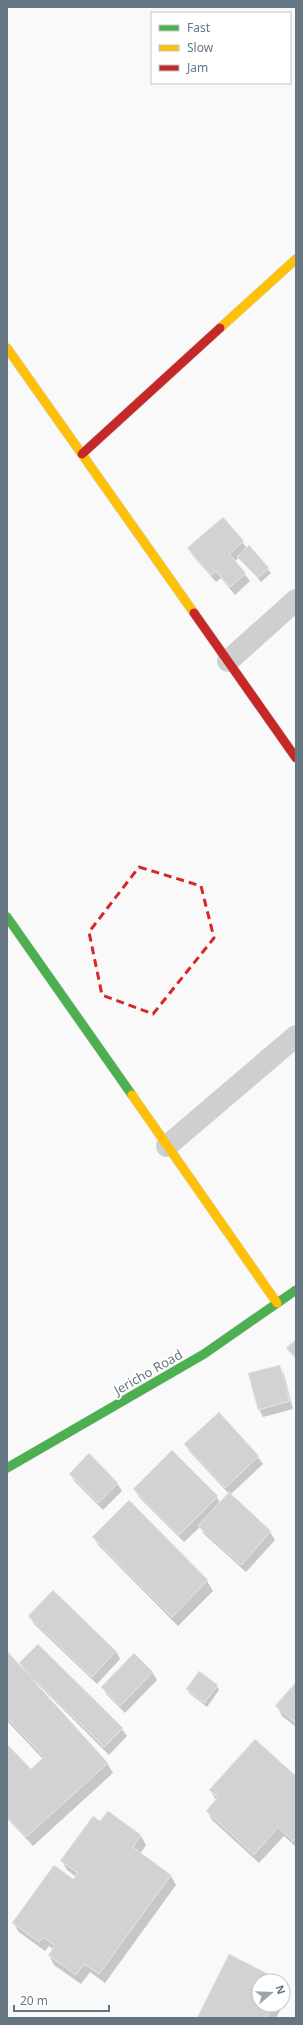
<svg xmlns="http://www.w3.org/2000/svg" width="303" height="2025" font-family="'Noto Sans',sans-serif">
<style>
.shadow{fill:#0003}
.building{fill:#d0d2d3;stroke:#e8e8e8}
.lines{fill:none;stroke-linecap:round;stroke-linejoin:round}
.fast-casing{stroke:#d5d6d7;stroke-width:10}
.slow-casing{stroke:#d5d6d7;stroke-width:10}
.jam-casing{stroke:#d5d6d7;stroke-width:10}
.street{stroke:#cecfd0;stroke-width:22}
.fast{stroke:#4caf50;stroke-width:9}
.slow{stroke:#ffc107;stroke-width:9}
.jam{stroke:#c62828;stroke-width:9}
.marked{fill:none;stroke:#d62828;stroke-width:3;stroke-dasharray:8 5;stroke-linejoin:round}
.labels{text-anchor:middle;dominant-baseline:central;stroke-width:4;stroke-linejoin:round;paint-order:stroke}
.street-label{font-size:13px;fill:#657683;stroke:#fff}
</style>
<rect width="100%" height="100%" fill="#f9f9f9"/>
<g class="shadow">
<polygon points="223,518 247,548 271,573 261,582 239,558 235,561 250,581 235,595 221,578 216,582 193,556 188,548"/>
<polygon points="279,1366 284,1374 293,1409 263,1417 259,1409"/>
<polygon points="185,1444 258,1457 263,1464 230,1495 270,1532 275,1540 246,1572 204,1534 200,1527 184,1542 139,1497 134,1489 217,1497 220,1503 229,1494 190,1452"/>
<polygon points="70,1474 117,1483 122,1491 103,1510 75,1482"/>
<polygon points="129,1502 207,1581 213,1591 178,1626 99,1546 93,1537"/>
<polygon points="29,1616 116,1651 120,1659 97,1684 34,1624"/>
<polygon points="7,1653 25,1672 20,1663 122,1729 127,1736 109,1755 34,1680 33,1681 107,1763 113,1773 33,1846 7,1818 7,1745 31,1770 43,1759 7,1721"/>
<polygon points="152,1672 157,1680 125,1713 107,1695 102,1687"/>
<polygon points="296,1683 296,1727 282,1716 277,1706"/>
<polygon points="217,1686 219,1690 207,1707 190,1694 187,1690"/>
<polygon points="296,1777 296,1847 284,1836 259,1863 212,1820 207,1811 216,1800 210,1790"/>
<polygon points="108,1812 141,1836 146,1845 140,1854 171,1876 176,1885 105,1983 90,1972 81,1984 54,1965 49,1955 53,1949 49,1946 45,1951 19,1932 13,1923 74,1881 76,1877 67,1870 62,1861 100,1823"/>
<polygon points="229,1956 280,1981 259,1981 259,2005 283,2005 276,2018 199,2018"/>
<polygon points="283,1983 289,1992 283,2004"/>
</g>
<g class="building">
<polygon points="223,517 244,541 229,554 246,573 230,587 216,571 211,575 187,548"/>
<polygon points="249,545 269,568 258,578 237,557"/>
<polygon points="296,1339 296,1359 286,1348"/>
<polygon points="280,1365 290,1401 258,1410 248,1373"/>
<polygon points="219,1412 259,1456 225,1488 184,1444"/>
<polygon points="172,1450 218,1496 179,1535 133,1489"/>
<polygon points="89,1453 118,1483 98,1503 69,1474"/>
<polygon points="229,1492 271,1531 241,1565 198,1526"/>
<polygon points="129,1500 208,1580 172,1617 92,1537"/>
<polygon points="53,1590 116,1651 92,1677 28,1616"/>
<polygon points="38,1644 123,1728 104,1747 19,1663"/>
<polygon points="7,1651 108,1763 26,1837 7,1816 7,1744 31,1769 44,1757 7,1718"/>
<polygon points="134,1653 153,1672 120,1706 101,1687"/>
<polygon points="199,1671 218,1685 204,1703 186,1689"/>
<polygon points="296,1682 296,1723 275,1706"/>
<polygon points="255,1739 296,1776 296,1838 293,1841 278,1827 254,1855 206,1811 218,1797 209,1790"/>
<polygon points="108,1811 141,1835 133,1847 171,1875 99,1974 84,1964 76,1975 48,1955 55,1946 43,1937 39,1942 12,1923 54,1865 73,1879 78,1873 60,1861 93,1816 100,1821"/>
<polygon points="229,1954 282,1981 259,1981 259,2005 273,2005 266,2018 197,2018"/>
</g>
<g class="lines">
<defs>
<g id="fast">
<polyline points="7,917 132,1095"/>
<polyline points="7,1468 204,1354 296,1290"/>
</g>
<g id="slow">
<polyline points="220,328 296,259"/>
<polyline points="7,348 194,613"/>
<polyline points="132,1095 277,1303"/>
</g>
<g id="jam">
<polyline points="82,454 220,328"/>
<polyline points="194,613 296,758"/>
</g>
</defs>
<use href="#fast" class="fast-casing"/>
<use href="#slow" class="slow-casing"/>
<use href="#jam" class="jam-casing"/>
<g class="street">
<polyline points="228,661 296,600"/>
<polyline points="167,1146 296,1036"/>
</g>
<use href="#fast" class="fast"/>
<use href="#slow" class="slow"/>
<use href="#jam" class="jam"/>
</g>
<path class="marked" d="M139 867 201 886 214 938 153 1014 102 995 89 932Z"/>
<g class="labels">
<g class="street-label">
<text transform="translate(148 1372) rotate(-30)">Jericho Road</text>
</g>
</g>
<rect width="303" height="2025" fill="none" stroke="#657683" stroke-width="16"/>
<rect x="151" y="12" width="140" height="72" fill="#ffffff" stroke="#c1c8cd"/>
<rect x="159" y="25" width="20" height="6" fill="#4caf50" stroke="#c1c8cd"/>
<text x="187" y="32" font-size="12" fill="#657683">Fast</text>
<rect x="159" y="45" width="20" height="6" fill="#ffc107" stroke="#c1c8cd"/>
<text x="187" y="52" font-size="12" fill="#657683">Slow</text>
<rect x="159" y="65" width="20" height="6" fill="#c62828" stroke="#c1c8cd"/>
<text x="187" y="72" font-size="12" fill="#657683">Jam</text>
<g transform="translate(271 1993) rotate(71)"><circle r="19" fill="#ffffff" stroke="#c1c8cd"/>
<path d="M0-3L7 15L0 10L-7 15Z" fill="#99a4ac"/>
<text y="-6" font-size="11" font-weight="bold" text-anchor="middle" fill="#657683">N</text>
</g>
<path d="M14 2005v6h95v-6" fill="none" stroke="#657683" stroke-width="2"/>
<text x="20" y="2005" font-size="12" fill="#657683" stroke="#ffffff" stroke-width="3" paint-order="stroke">20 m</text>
</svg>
